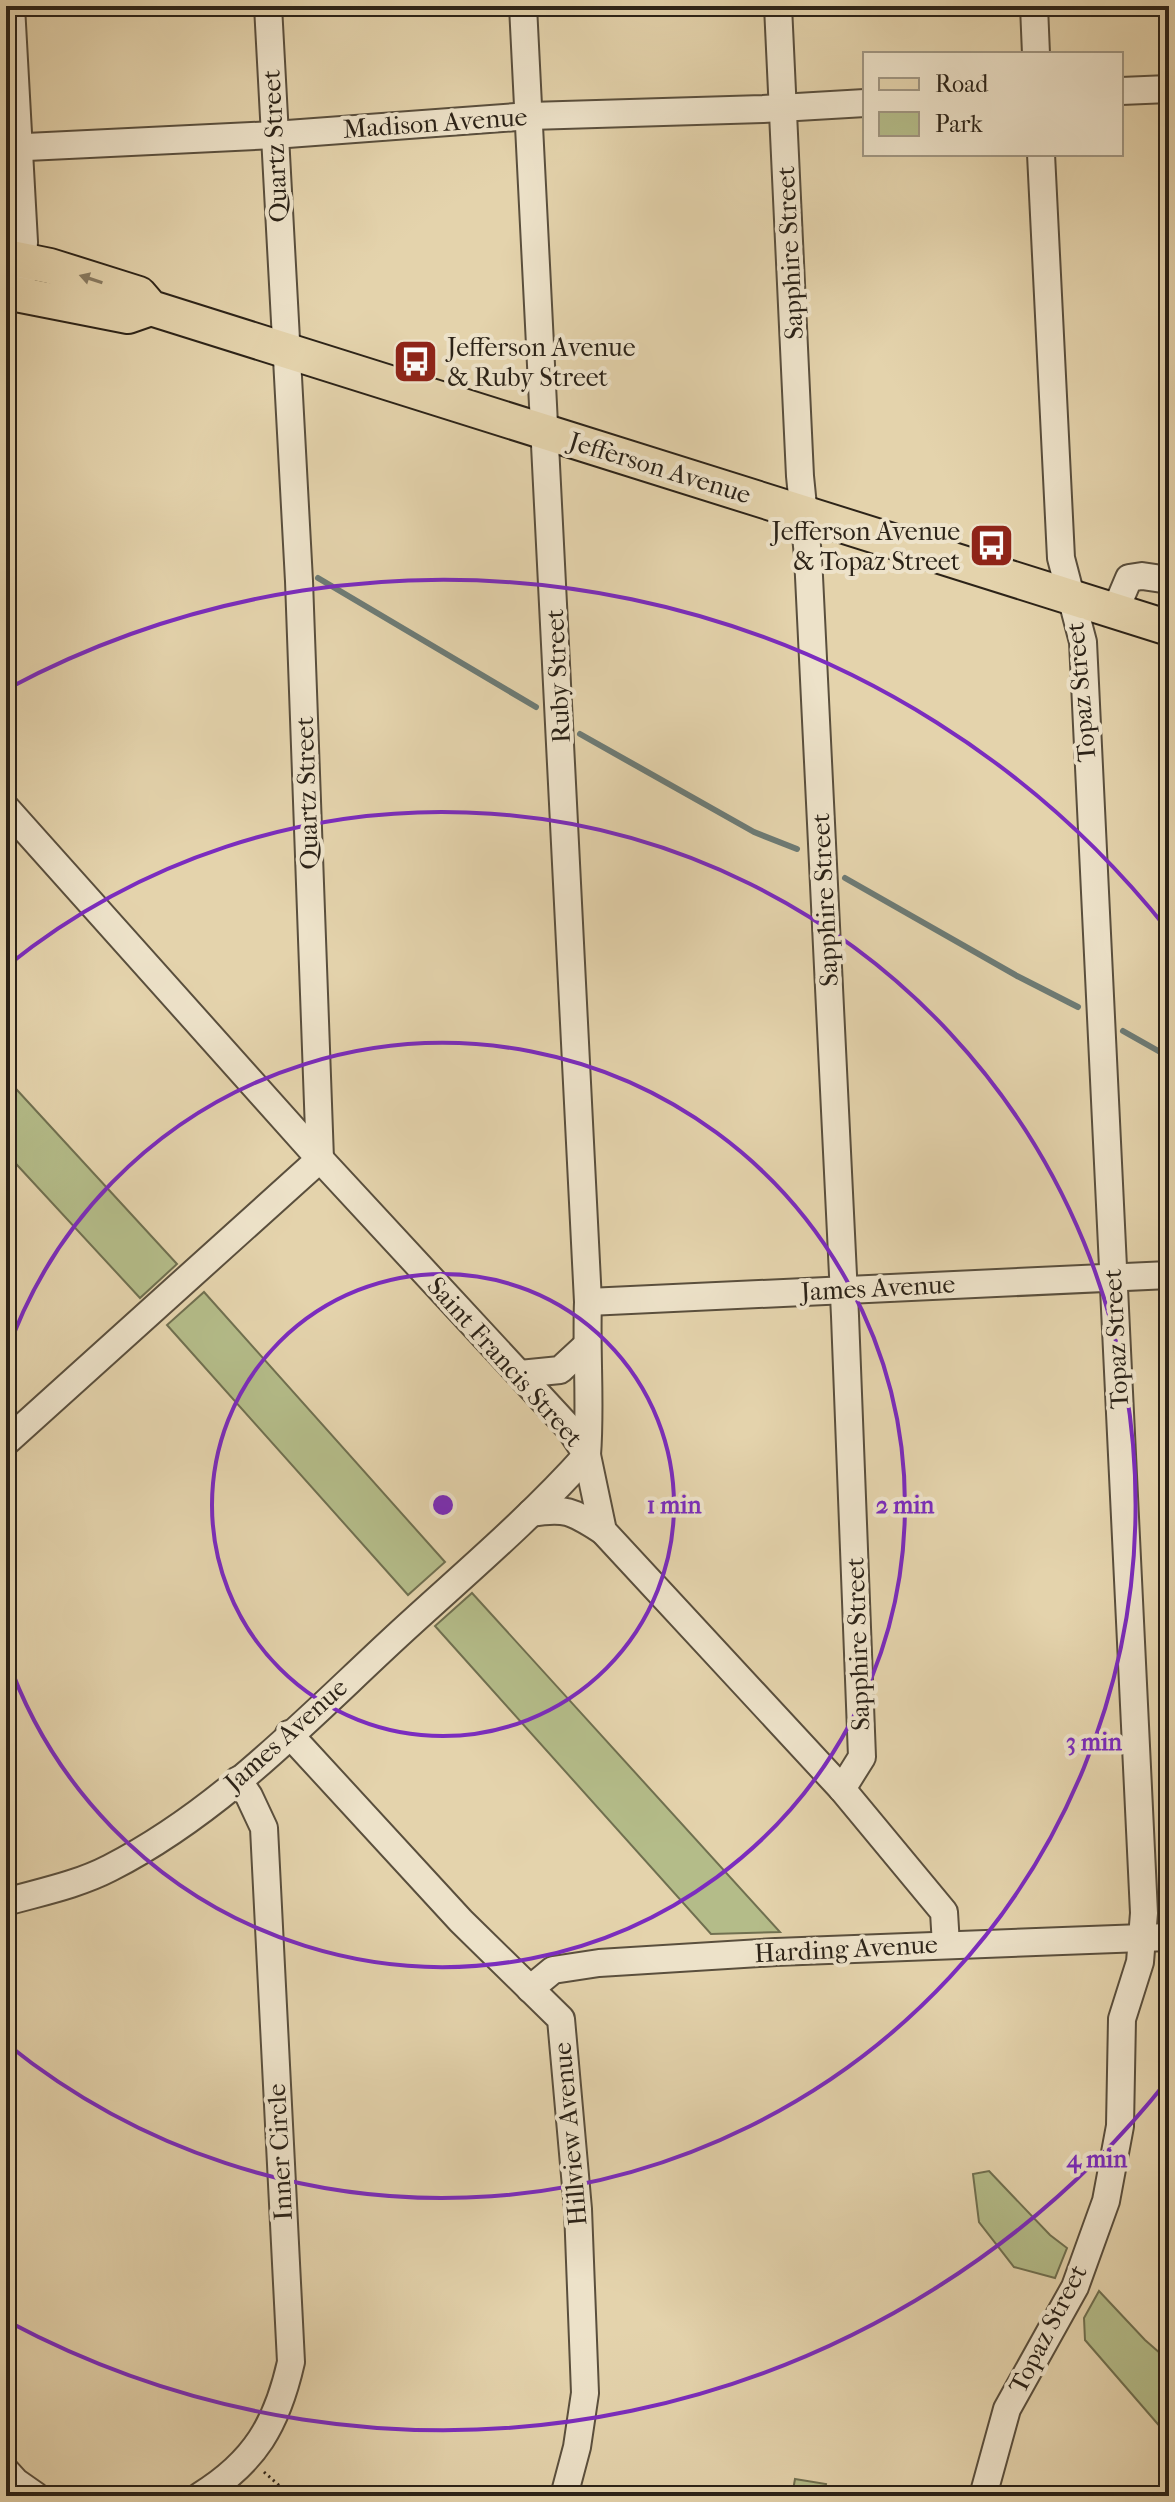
<svg xmlns="http://www.w3.org/2000/svg" width="1175" height="2502" font-family="'IM FELL French Canon',serif">
<style>
.green{fill:#b4bc89;stroke:#707050;stroke-width:2}
.lines{fill:none;stroke-linecap:round;stroke-linejoin:round}
.stream{stroke:#6d7b75;stroke-width:6}
.minor-casing{stroke:#5a4f3d;stroke-width:30}
.major-casing{stroke:#2c2318;stroke-width:38}
.path{stroke:#2c2318;stroke-width:3;stroke-dasharray:2 4;stroke-linecap:butt}
.minor{stroke:#ede2c9;stroke-width:26}
.major{stroke:#e4d3ac;stroke-width:34}
.oneway{fill:#887b62}
.ring{fill:none;stroke:#7b2cbf;stroke-width:4}
.labels{text-anchor:middle;dominant-baseline:central;stroke-width:8;stroke-linejoin:round;paint-order:stroke}
.street-label{font-size:26px;fill:#2c2318;stroke:#ede2c9}
.poi-label{font-size:26px;fill:#2c2318;stroke:#ede2c9;text-anchor:start}
.centre{fill:#7b2cbf;stroke:#ede2c9;stroke-width:4}
.ring-label{font-size:24px;text-anchor:middle;font-weight:bold;fill:#7b2cbf;stroke:#ede2c9;stroke-width:8;stroke-linejoin:round;paint-order:stroke}
</style>
<rect width="100%" height="100%" fill="#e4d3ac"/>
<filter id="stains"><feTurbulence type="fractalNoise" baseFrequency=".0025" numOctaves="4"/><feColorMatrix values="0 0 0 0 .2 0 0 0 0 .09 0 0 0 0 .02 0 0 0 .5 -.17"/></filter>
<radialGradient id="worn" r=".72"><stop offset=".6" stop-color="#630" stop-opacity="0"/><stop offset="1" stop-color="#630" stop-opacity=".3"/></radialGradient>
<g class="green">
<polygon points="6,1078 177,1264 140,1298 6,1153"/>
<polygon points="204,1292 445,1562 408,1595 167,1325"/>
<polygon points="472,1593 780,1932 711,1934 435,1626"/>
<polygon points="989,2171 1050,2235 1067,2248 1055,2278 1014,2267 979,2222 973,2174"/>
<polygon points="1099,2291 1145,2340 1169,2361 1169,2437 1085,2340 1084,2318"/>
<polygon points="795,2479 826,2484 824,2496 792,2496"/>
</g>
<g class="lines">
<g class="stream">
<polyline points="318,578 536,707"/>
<polyline points="580,734 754,832 797,849"/>
<polyline points="845,878 1017,976 1078,1007"/>
<polyline points="1123,1031 1169,1057"/>
</g>
<defs>
<g id="minor">
<polyline points="11,6 24,242 22,278"/>
<path d="M523 6 588 1302C586 1353 591 1404 587 1455"/>
<polyline points="778,6 800,476 808,556 845,1316 862,1757 842,1789"/>
<polyline points="1034,6 1036,54"/>
<polyline points="1121,91 1169,89"/>
<polyline points="6,148 274,135 530,116 763,109 865,103"/>
<polyline points="1115,611 1129,578 1142,576 1169,580"/>
<polyline points="6,808 320,1159 569,1428 587,1455 603,1531 842,1789 944,1912 946,1945"/>
<polyline points="588,1302 1169,1275"/>
<polyline points="520,1374 560,1370 586,1346"/>
<polyline points="6,1442 320,1159 299,581 268,6"/>
<path d="M531 1513C567 1507 573 1512 603 1531"/>
<polyline points="289,1734 461,1921 561,2019 578,2209 585,2393 577,2447 564,2496"/>
<path d="M6 1902C41 1892 77 1885 110 1868 220 1812 308 1718 398 1635 462 1576 529 1520 587 1455"/>
<polyline points="530,1989 553,1970 599,1963 776,1952 1169,1937"/>
<polyline points="6,2471 16,2482 36,2496"/>
<path d="M200 2496C255 2462 277 2424 291 2362L264 1828 249 1796 238 1780"/>
<polyline points="983,2496 1007,2409 1075,2287 1106,2201 1120,2126 1122,2019 1140,1962 1144,1913 1083,642 1061,558 1041,154"/>
</g>
<g id="major">
<polyline points="6,257 50,266 139,294 151,308 1169,628"/>
<polyline points="6,292 128,316 151,308"/>
</g>
</defs>
<use href="#minor" class="minor-casing"/>
<use href="#major" class="major-casing"/>
<polyline class="path" points="264,2472 291,2496"/>
<use href="#minor" class="minor"/>
<use href="#major" class="major"/>
</g>
<defs><path id="oneway-solid" d="M-6-.8H1V-3.2L6.5 0L1 3.2V.8H-6Z" transform="scale(2)"/></defs>
<use class="oneway" href="#oneway-solid" transform="translate(91 279) rotate(-162)"/>
<g class="ring">
<circle cx="443" cy="1505" r="231"/>
<path d="M6 1355A462 462 0 1 1 6 1655"/>
<path d="M7 966A693 693 0 1 1 7 2044"/>
<path d="M1167 2081A925 925 0 0 1 9 2322M9 688A925 925 0 0 1 1167 929"/>
</g>
<defs>
<symbol id="bus-square" viewBox="-11 -11 22 22"><rect x="-9" y="-9" width="18" height="18" rx="4" fill="#8f2418" stroke="#ede2c9"/><path d="M-5-6H5V4H4V6H2V4H-2V6H-4V4H-5ZM-3.5-4V0h7V-4ZM-3.5 1.2v1.5H-2V1.2ZM2 1.2v1.5H3.5V1.2Z" fill="#fff"/></symbol>
</defs>
<g fill-rule="evenodd">
<use href="#bus-square" x="390" y="336" width="51" height="51"/>
<use href="#bus-square" x="966" y="520" width="51" height="51"/>
</g>
<g class="labels">
<g class="street-label">
<text transform="translate(435 123) rotate(-4)">Madison Avenue</text>
<text transform="translate(275 146) rotate(-93)">Quartz Street</text>
<text transform="translate(790 253) rotate(-93)">Sapphire Street</text>
<text transform="translate(660 468) rotate(17)">Jefferson Avenue</text>
<text transform="translate(558 676) rotate(-93)">Ruby Street</text>
<text transform="translate(1081 692) rotate(-95)">Topaz Street</text>
<text transform="translate(307 793) rotate(-92)">Quartz Street</text>
<text transform="translate(825 900) rotate(-93)">Sapphire Street</text>
<text transform="translate(878 1288) rotate(-3)">James Avenue</text>
<text transform="translate(1116 1339) rotate(-93)">Topaz Street</text>
<text transform="translate(505 1362) rotate(48)">Saint Francis Street</text>
<text transform="translate(858 1644) rotate(-92)">Sapphire Street</text>
<text transform="translate(286 1735) rotate(-42)">James Avenue</text>
<text transform="translate(846 1949) rotate(-3)">Harding Avenue</text>
<text transform="translate(570 2134) rotate(-95)">Hillview Avenue</text>
<text transform="translate(280 2152) rotate(-93)">Inner Circle</text>
<text transform="translate(1048 2329) rotate(-63)">Topaz Street</text>
</g>
<g class="poi-label">
<text x="447" y="347">Jefferson Avenue<tspan x="447" dy="30">&amp; Ruby Street</tspan></text>
<text x="960" y="531" text-anchor="end">Jefferson Avenue<tspan x="960" dy="30">&amp; Topaz Street</tspan></text>
</g>
</g>
<circle cx="443" cy="1505" r="12" class="centre"/>
<g class="ring-label">
<text x="674" y="1513">1 min</text>
<text x="905" y="1513">2 min</text>
<text x="1094" y="1750">3 min</text>
<text x="1097" y="2167">4 min</text>
</g>
<rect width="1175" height="2502" fill="none" stroke="#e4d3ac" stroke-width="32"/>
<rect x="8" y="8" width="1159" height="2486" fill="none" stroke="#2c2318" stroke-width="4"/>
<rect x="16" y="16" width="1143" height="2470" fill="none" stroke="#2c2318" stroke-width="2"/>
<rect x="863" y="52" width="260" height="104" fill="#ede2c9" stroke="#a09682" stroke-width="2"/>
<rect x="879" y="78" width="40" height="12" fill="#e4d3ac" stroke="#a09682" stroke-width="2"/>
<text x="935" y="92" font-size="24" fill="#2c2318">Road</text>
<rect x="879" y="112" width="40" height="24" fill="#b4bc89" stroke="#a09682" stroke-width="2"/>
<text x="935" y="132" font-size="24" fill="#2c2318">Park</text>
<rect width="100%" height="100%" filter="url(#stains)"/>
<rect width="100%" height="100%" fill="url(#worn)"/>
</svg>
